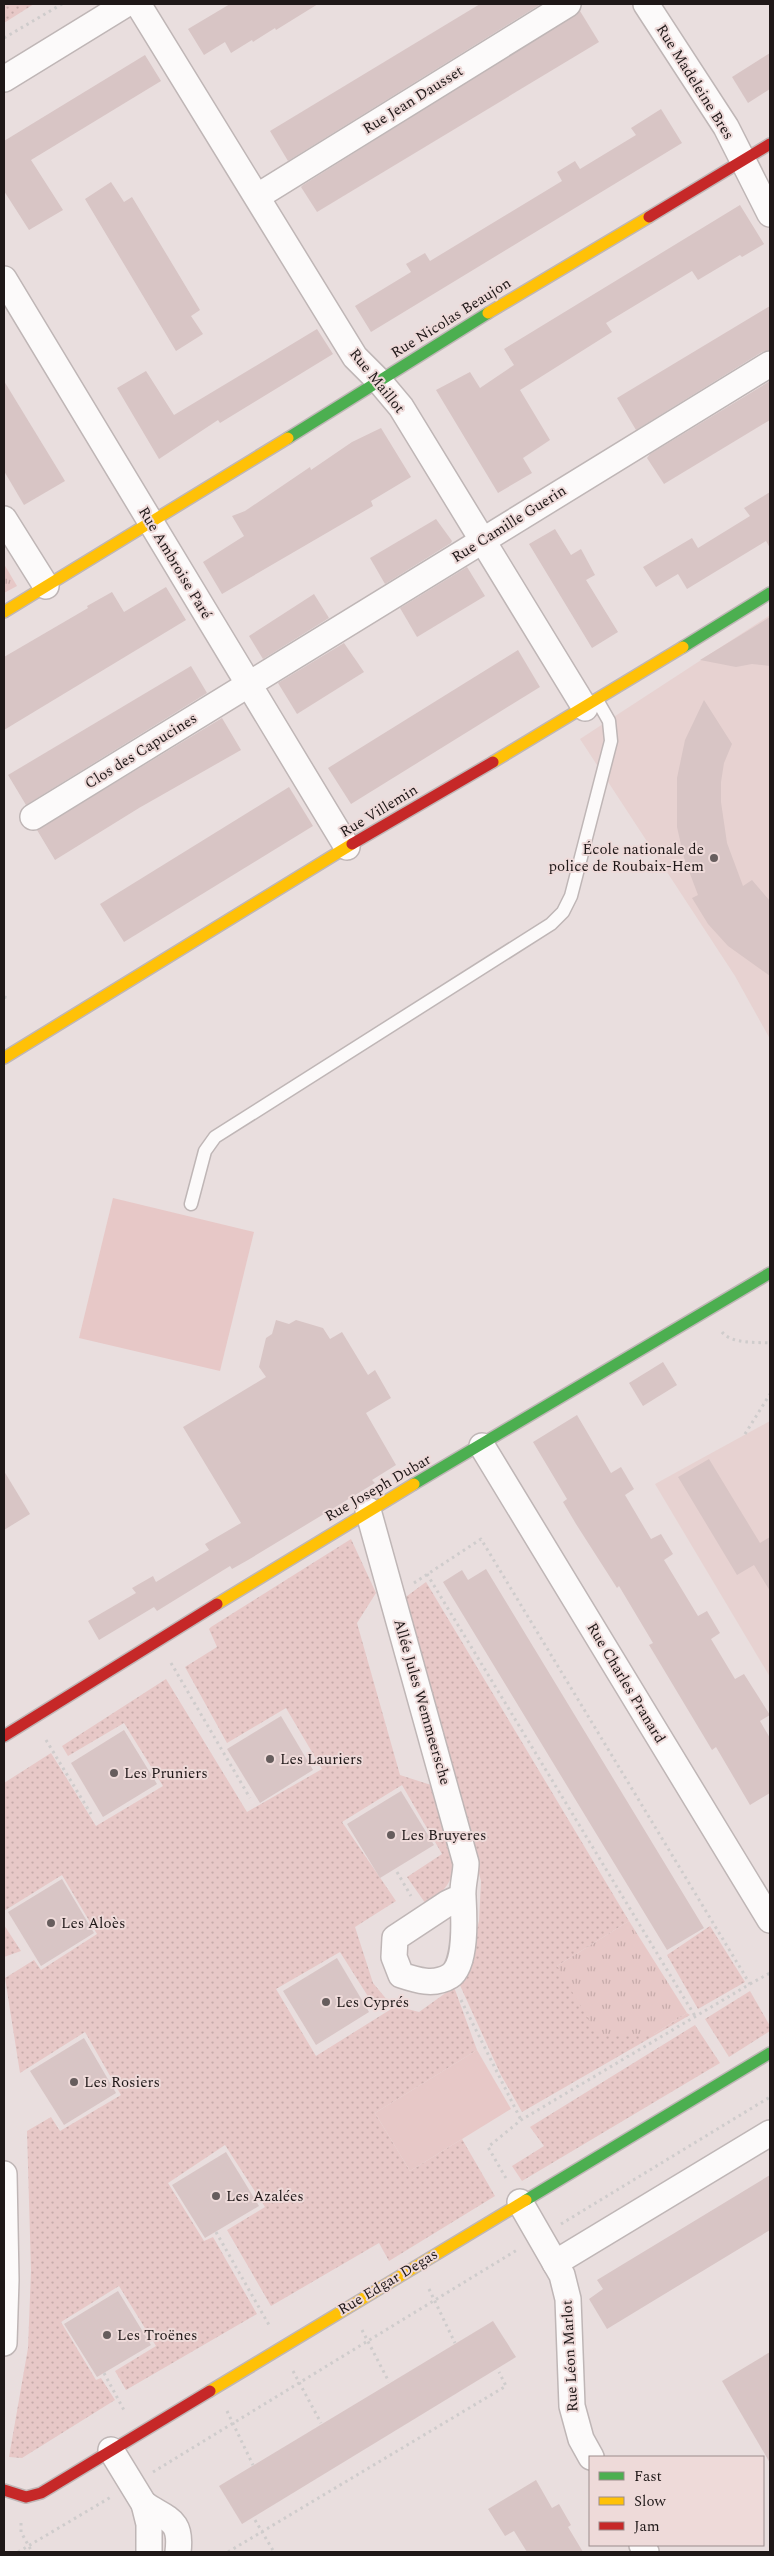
<svg xmlns="http://www.w3.org/2000/svg" width="774" height="2556" font-family="Spectral,serif">
<style>
.built{fill:#e7d2d1}
.grass{fill:url(#grass-dots)}
.park{fill:url(#park-tufts)}
.pitch{fill:#e7c8c7}
.building{fill:#d8c5c5}
.lines{fill:none;stroke-linecap:round;stroke-linejoin:round}
.lane-casing{stroke:#bfb6b6;stroke-width:15}
.street-casing{stroke:#bfb6b6;stroke-width:28}
.fast-casing{stroke:#bfb6b6;stroke-width:14}
.slow-casing{stroke:#bfb6b6;stroke-width:14}
.jam-casing{stroke:#bfb6b6;stroke-width:14}
.path{stroke:#cfcccc;stroke-width:3;stroke-dasharray:2.5 4;stroke-linecap:butt}
.lane{stroke:#fcfafa;stroke-width:12}
.street{stroke:#fcfafa;stroke-width:25}
.fast{stroke:#4caf50;stroke-width:11}
.slow{stroke:#ffc107;stroke-width:11}
.jam{stroke:#c62828;stroke-width:11}
.poi-dot{fill:#665d5d;stroke:#eedad9;stroke-width:2}
.labels{text-anchor:middle;dominant-baseline:central;stroke-width:4;stroke-linejoin:round;paint-order:stroke}
.street-label{font-size:15px;fill:#1f1818;stroke:#eedad9}
.poi-label{font-size:15px;fill:#1f1818;stroke:#eedad9;text-anchor:start}
</style>
<defs>
<pattern id="grass-dots" width="8" height="8" patternUnits="userSpaceOnUse" patternTransform="scale(1.25)"><rect width="8" height="8" fill="#e7c8c7"/><path d="M2 2h.1M6 6h.1" fill="none" stroke="#c6abaa" stroke-width="1.8" stroke-linecap="round"/></pattern>
<pattern id="park-tufts" width="24" height="20" patternUnits="userSpaceOnUse" patternTransform="scale(1.25)"><rect width="24" height="20" fill="#e7c8c7"/><path d="M3 7l-1-3M5 7V3M7 7l1-3M15 17l-1-3M17 17v-4M19 17l1-3" fill="none" stroke="#c6abaa"/></pattern>
</defs>
<rect width="100%" height="100%" fill="#e9dede"/>
<g class="built">
<polygon points="770,615 770,1039 735,976 580,739"/>
<polygon points="770,1421 770,1677 655,1484"/>
</g>
<g class="grass">
<polygon points="4,4 34,4 4,23"/>
<path d="M351 1539 376 1593 357 1623 400 1775 431 1785C439 1809 463 1856 450 1880 445 1890 435 1899 428 1907L407 1877 442 1854 402 1785 342 1822 396 1901 355 1927 373 1983 388 2001 376 2009 340 1952 276 1989 316 2056 396 2006 419 2012 454 1987 477 2050 375 2113 410 2171 462 2139 495 2196 389 2261 379 2243 271 2306 227 2230 265 2207 225 2145 168 2183 204 2241 213 2237 257 2314 126 2390 115 2371 156 2346 119 2286 61 2322 96 2380 101 2378 115 2400 22 2458 9 2457 28 2348 31 2271 27 2131 51 2117 60 2131 121 2095 85 2032 20 2073 5 1978 34 1960 41 1970 97 1934 62 1875 4 1911V1783L51 1753 96 1826 163 1786 124 1723 68 1756 62 1746 166 1679 247 1812 322 1769 286 1708 227 1743 185 1667 217 1647 209 1629 211 1627Z"/>
<polygon points="426,1582 629,1921 557,1966 654,2034 687,2013 690,2015 522,2112 501,2075 458,1981 469,1957 479,1921 481,1881 403,1599"/>
<polygon points="4,1925 21,1951 4,1957"/>
<polygon points="710,1926 745,1982 698,2009 667,1955"/>
<polygon points="750,1991 770,2026 770,2031 729,2057 705,2019"/>
<polygon points="695,2025 720,2063 522,2181 512,2166 544,2146 530,2127"/>
</g>
<g class="park">
<polygon points="4,564 17,586 4,593"/>
<polygon points="629,1921 687,2013 654,2034 597,2034 557,1966"/>
</g>
<g class="pitch">
<polygon points="113,1198 254,1232 220,1371 79,1338"/>
<polygon points="477,2050 511,2109 410,2171 375,2113"/>
</g>
<g class="building">
<polygon points="230,4 318,4 276,30 275,28 253,42 252,40 231,53 225,42 204,55 188,29"/>
<polygon points="480,4 541,4 288,161 270,131"/>
<polygon points="580,11 599,42 317,212 301,187 303,185"/>
<polygon points="770,53 770,89 748,103 732,77"/>
<polygon points="145,55 161,81 31,160 63,210 29,230 4,191 4,141"/>
<polygon points="661,109 682,143 371,332 355,306 411,272 406,264 425,253 430,261 562,181 557,172 575,161 580,169 636,135 631,128"/>
<polygon points="111,182 124,202 132,197 200,310 191,316 203,334 176,351 85,199"/>
<polygon points="740,205 764,244 742,257 740,255 698,280 692,271 606,323 612,332 520,390 550,440 523,458 532,473 498,493 436,390 470,372 480,388 514,365 504,349"/>
<polygon points="770,306 770,350 762,352 636,430 617,398"/>
<polygon points="317,329 333,354 220,423 218,420 159,459 117,388 146,371 174,415"/>
<polygon points="4,381 65,481 24,505 4,471"/>
<polygon points="770,381 770,420 664,484 647,458 650,454"/>
<polygon points="381,428 411,477 371,501 373,506 222,594 203,562 244,536 232,516 245,511 310,467 311,470 352,442"/>
<polygon points="770,492 770,548 766,541 687,589 678,574 656,587 643,567 692,538 698,548 750,516 744,508"/>
<polygon points="436,519 452,541 451,543 385,584 370,558"/>
<polygon points="555,529 571,555 581,549 595,575 586,580 618,632 592,648 529,544"/>
<polygon points="467,567 485,596 417,637 400,608"/>
<polygon points="166,587 186,620 4,730 4,657 88,608 87,606 112,592 124,612"/>
<polygon points="314,594 329,618 263,659 249,636"/>
<polygon points="770,617 770,666 752,664 736,667 700,660"/>
<polygon points="344,643 364,672 297,714 278,683"/>
<polygon points="518,650 540,687 351,804 328,768"/>
<polygon points="191,666 207,693 26,805 8,775"/>
<polygon points="704,700 732,744 724,763 721,782 721,802 727,843 743,886 752,880 770,901 770,976 728,946 708,924 692,898 698,895 684,858 677,827 677,778 685,740"/>
<polygon points="222,718 241,750 139,808 55,860 37,830"/>
<polygon points="289,787 313,826 124,942 100,904"/>
<polygon points="276,1320 289,1324 296,1320 323,1328 330,1339 342,1332 368,1375 375,1370 391,1398 366,1413 396,1465 372,1480 375,1483 248,1560 232,1569 230,1566 157,1611 154,1607 99,1640 88,1621 136,1593 132,1588 153,1576 156,1582 209,1550 205,1544 241,1523 183,1427 266,1377 259,1367 266,1338 272,1334"/>
<polygon points="663,1362 677,1385 643,1406 629,1383"/>
<polygon points="577,1415 611,1473 621,1467 634,1489 625,1495 651,1539 661,1534 673,1554 664,1560 698,1616 707,1611 720,1633 711,1639 735,1679 744,1674 770,1715 760,1721 770,1738 770,1793 750,1805 716,1747 712,1750 649,1645 653,1643 619,1586 617,1588 576,1524 563,1502 567,1499 533,1442"/>
<polygon points="709,1459 760,1543 770,1537 770,1591 754,1565 737,1575 678,1477"/>
<polygon points="4,1471 30,1514 4,1530"/>
<polygon points="486,1569 704,1928 667,1950 443,1582 462,1570 468,1580"/>
<polygon points="281,1716 313,1770 260,1803 227,1749"/>
<polygon points="124,1730 157,1784 103,1817 71,1763"/>
<polygon points="401,1791 434,1845 380,1878 347,1824"/>
<polygon points="62,1879 94,1933 41,1966 8,1912"/>
<polygon points="337,1958 369,2012 316,2045 283,1991"/>
<polygon points="84,2038 116,2093 64,2125 30,2071"/>
<polygon points="226,2152 259,2206 205,2238 172,2185"/>
<polygon points="770,2175 770,2230 607,2329 589,2299 603,2289 597,2280"/>
<polygon points="118,2291 151,2345 97,2377 64,2324"/>
<polygon points="493,2321 516,2357 242,2524 219,2486"/>
<polygon points="770,2352 770,2463 722,2381"/>
<polygon points="536,2480 552,2508 559,2504 571,2525 568,2527 583,2552 527,2552 514,2531 505,2536 488,2509"/>
</g>
<g class="lines">
<defs>
<polyline id="lane" points="191,1204 205,1151 215,1137 551,924 563,912 571,896 611,741 609,721 597,700"/>
<g id="street">
<polyline points="138,4 355,357 380,382 401,407 585,708"/>
<polyline points="646,4 726,127 770,214"/>
<polyline points="4,79 126,4"/>
<polyline points="258,196 568,4"/>
<polyline points="4,279 347,847"/>
<polyline points="4,519 46,586"/>
<polyline points="33,817 770,364"/>
<polyline points="482,1446 770,1920"/>
<path d="M368 1510 466 1863C466 1874 462 1886 463 1897 464 1915 467 1965 450 1976 434 1986 416 1980 401 1975L394 1957 395 1938 448 1903 463 1896"/>
<polyline points="4,2174 6,2280 4,2343"/>
<polyline points="520,2202 562,2275 568,2299 572,2406 581,2439 591,2457"/>
<polyline points="555,2263 770,2133"/>
<polyline points="111,2450 144,2504 149,2524 149,2552"/>
<path d="M144 2504C168 2520 182 2519 178 2552"/>
<polyline points="642,2545 646,2552"/>
</g>
<g id="fast">
<polyline points="288,438 488,313"/>
<polyline points="683,647 770,593"/>
<polyline points="414,1484 770,1273"/>
<polyline points="526,2200 770,2053"/>
</g>
<g id="slow">
<polyline points="488,313 649,217"/>
<polyline points="4,612 288,438"/>
<polyline points="493,762 683,647"/>
<polyline points="4,1058 352,844"/>
<polyline points="217,1604 414,1484"/>
<polyline points="210,2391 526,2200"/>
</g>
<g id="jam">
<polyline points="649,217 770,144"/>
<polyline points="352,844 493,762"/>
<polyline points="4,1736 217,1604"/>
<polyline points="4,2490 26,2497 41,2493 210,2391"/>
</g>
</defs>
<use href="#lane" class="lane-casing"/>
<use href="#street" class="street-casing"/>
<use href="#fast" class="fast-casing"/>
<use href="#slow" class="slow-casing"/>
<use href="#jam" class="jam-casing"/>
<g class="path">
<polyline points="4,38 62,4"/>
<polyline points="4,997 9,998"/>
<path d="M722 1332C731 1344 756 1342 770 1343"/>
<polyline points="745,1434 770,1394"/>
<polyline points="427,1574 695,2016"/>
<polyline points="414,1583 481,1539 750,1984 521,2120 488,2147 507,2180"/>
<polyline points="171,1663 250,1798"/>
<polyline points="46,1740 91,1814"/>
<polyline points="397,1872 411,1896"/>
<polyline points="750,1984 770,1973"/>
<polyline points="461,2000 521,2120"/>
<polyline points="561,2224 770,2097"/>
<polyline points="216,2232 269,2325"/>
<polyline points="429,2289 455,2343"/>
<polyline points="362,2330 389,2382"/>
<polyline points="293,2371 321,2423"/>
<polyline points="104,2373 125,2412"/>
<polyline points="227,2411 253,2465"/>
<polyline points="153,2472 517,2250"/>
<polyline points="255,2520 274,2552"/>
<polyline points="21,2523 21,2532 32,2552"/>
<polyline points="18,2552 111,2497"/>
<polyline points="228,2552 506,2386 499,2372"/>
</g>
<use href="#lane" class="lane"/>
<use href="#street" class="street"/>
<use href="#fast" class="fast"/>
<use href="#slow" class="slow"/>
<use href="#jam" class="jam"/>
</g>
<g class="poi-dot">
<circle cx="714" cy="858" r="5"/>
<circle cx="270" cy="1759" r="5"/>
<circle cx="114" cy="1773" r="5"/>
<circle cx="391" cy="1835" r="5"/>
<circle cx="51" cy="1923" r="5"/>
<circle cx="326" cy="2002" r="5"/>
<circle cx="74" cy="2082" r="5"/>
<circle cx="216" cy="2196" r="5"/>
<circle cx="107" cy="2335" r="5"/>
</g>
<g class="labels">
<g class="street-label">
<text transform="translate(695 82) rotate(58)">Rue Madeleine Bres</text>
<text transform="translate(413 100) rotate(-32)">Rue Jean Dausset</text>
<text transform="translate(451 318) rotate(-32)">Rue Nicolas Beaujon</text>
<text transform="translate(377 381) rotate(51)">Rue Maillot</text>
<text transform="translate(509 524) rotate(-32)">Rue Camille Guerin</text>
<text transform="translate(175 563) rotate(59)">Rue Ambroise Paré</text>
<text transform="translate(141 751) rotate(-32)">Clos des Capucines</text>
<text transform="translate(379 811) rotate(-31)">Rue Villemin</text>
<text transform="translate(378 1488) rotate(-30)">Rue Joseph Dubar</text>
<text transform="translate(626 1683) rotate(59)">Rue Charles Pranard</text>
<text transform="translate(422 1702) rotate(74)">Allée Jules Wemmeersche</text>
<text transform="translate(388 2282) rotate(-31)">Rue Edgar Degas</text>
<text transform="translate(570 2356) rotate(-93)">Rue Léon Marlot</text>
</g>
<g class="poi-label">
<text x="704" y="849" text-anchor="end">École nationale de<tspan x="704" dy="17">police de Roubaix-Hem</tspan></text>
<text x="280" y="1759">Les Lauriers</text>
<text x="124" y="1773">Les Pruniers</text>
<text x="401" y="1835">Les Bruyeres</text>
<text x="61" y="1923">Les Aloès</text>
<text x="336" y="2002">Les Cyprés</text>
<text x="84" y="2082">Les Rosiers</text>
<text x="226" y="2196">Les Azalées</text>
<text x="117" y="2335">Les Troënes</text>
</g>
</g>
<rect width="774" height="2556" fill="none" stroke="#1f1818" stroke-width="10"/>
<rect x="589" y="2456" width="175" height="90" fill="#eedad9" stroke="#9b8c8c"/>
<rect x="599" y="2472" width="25" height="8" fill="#4caf50" stroke="#9b8c8c"/>
<text x="634" y="2481" font-size="15" fill="#1f1818">Fast</text>
<rect x="599" y="2497" width="25" height="8" fill="#ffc107" stroke="#9b8c8c"/>
<text x="634" y="2506" font-size="15" fill="#1f1818">Slow</text>
<rect x="599" y="2522" width="25" height="8" fill="#c62828" stroke="#9b8c8c"/>
<text x="634" y="2531" font-size="15" fill="#1f1818">Jam</text>
</svg>
